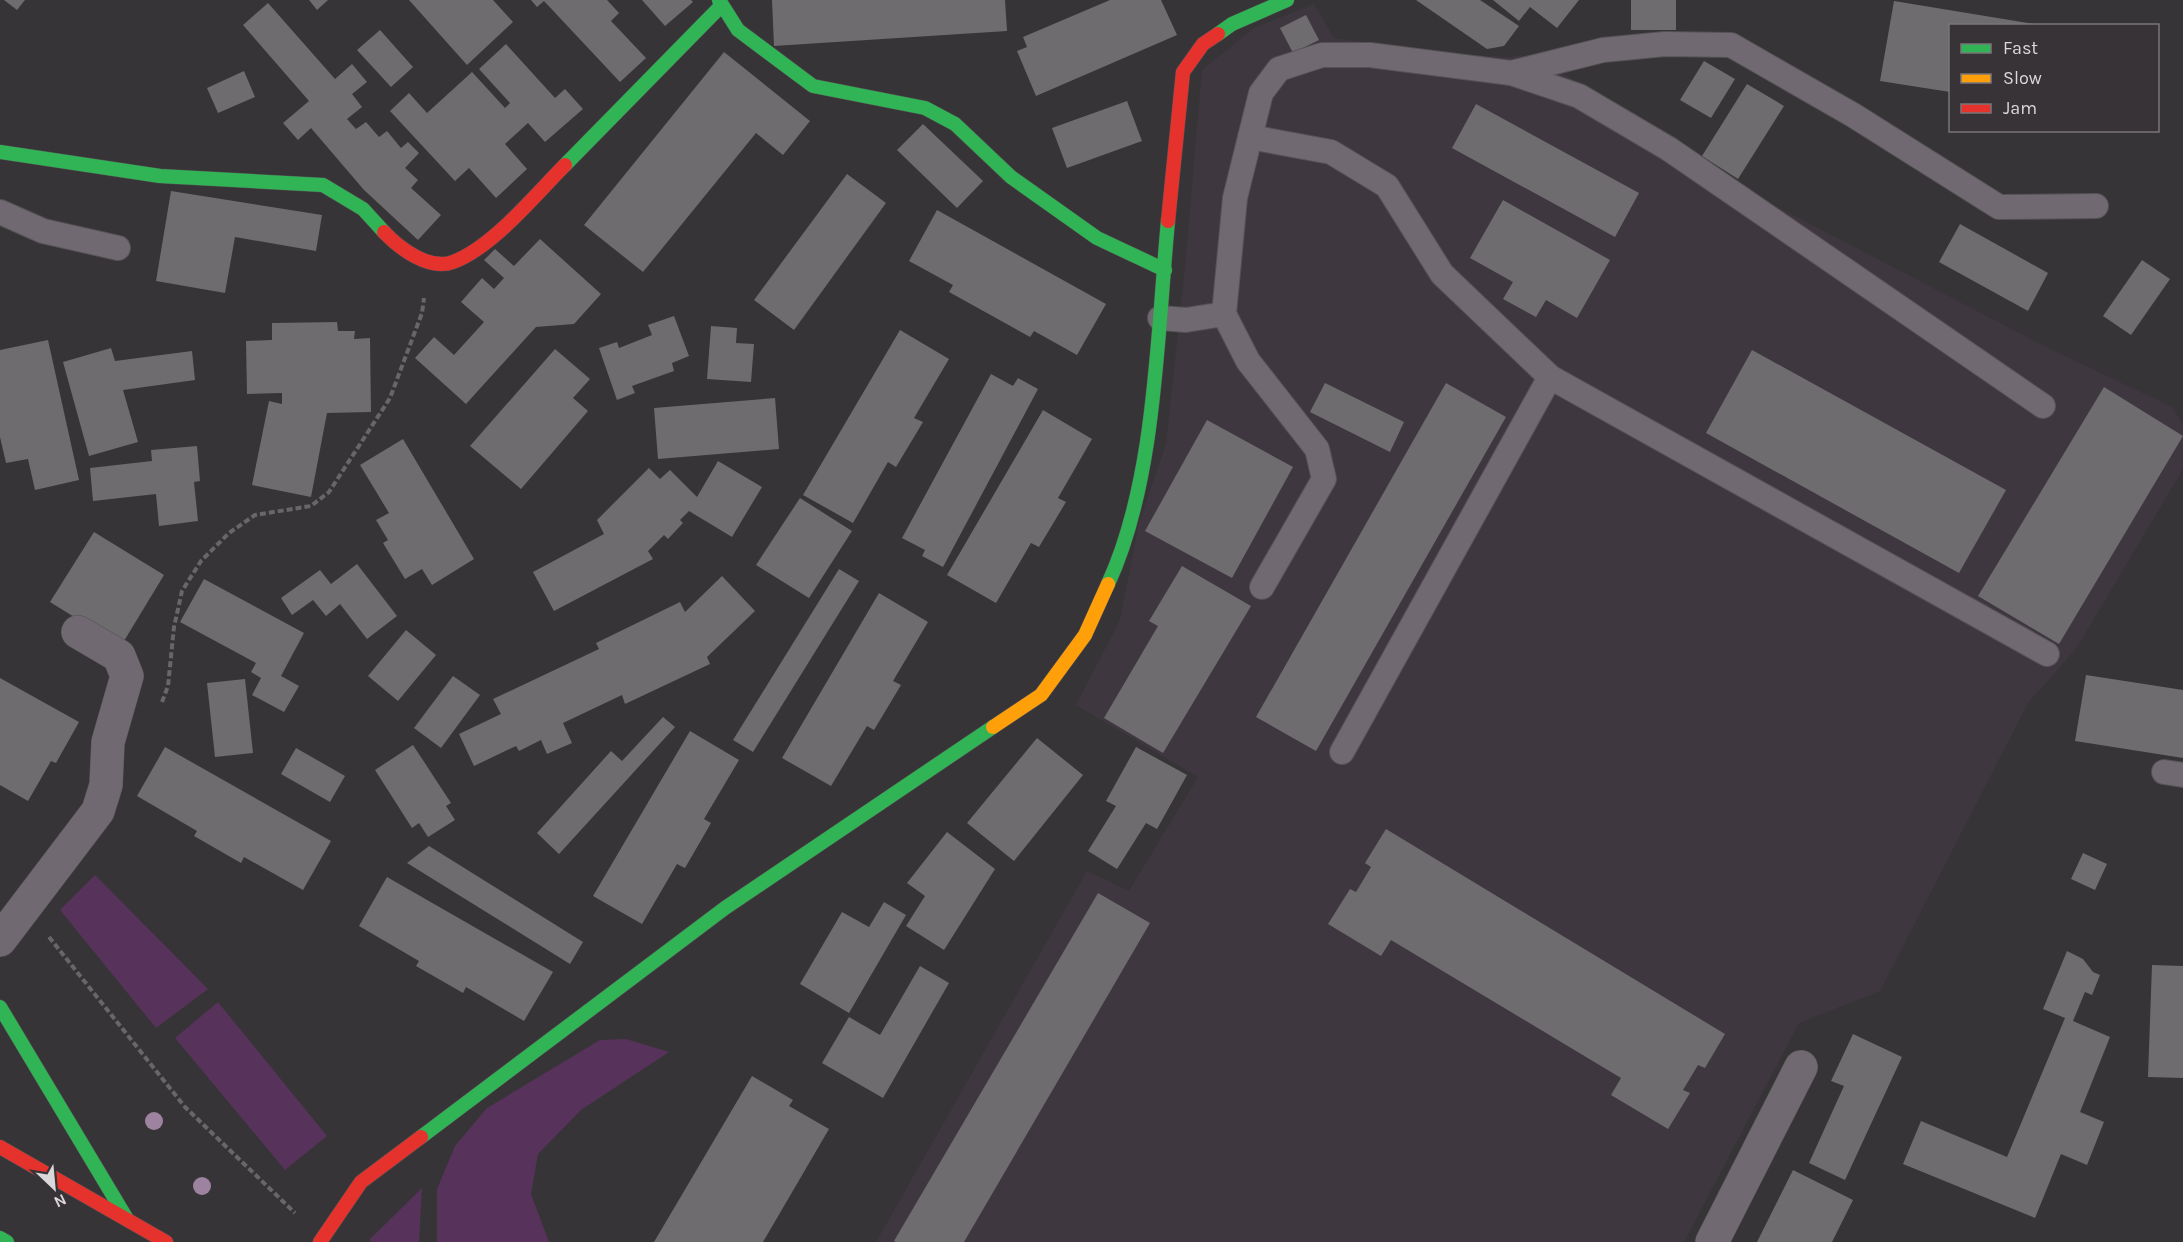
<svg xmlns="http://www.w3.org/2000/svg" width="2183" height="1242" font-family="Karla,sans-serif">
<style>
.built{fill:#3f3740}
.green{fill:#57325a}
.building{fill:#6e6c6e}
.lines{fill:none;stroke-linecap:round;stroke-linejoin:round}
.lane-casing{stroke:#545254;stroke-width:26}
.street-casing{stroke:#545254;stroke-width:34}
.fast-casing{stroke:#545254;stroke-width:15}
.slow-casing{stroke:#545254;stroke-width:15}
.jam-casing{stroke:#545254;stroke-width:15}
.path{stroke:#6a656b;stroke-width:4;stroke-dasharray:6 3;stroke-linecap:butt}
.lane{stroke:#716971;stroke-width:24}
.street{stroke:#716971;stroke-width:33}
.fast{stroke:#30b455;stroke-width:14}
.slow{stroke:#ff9f0a;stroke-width:14}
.jam{stroke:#e5322d;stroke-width:14}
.tree{fill:#9e83a0}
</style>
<rect width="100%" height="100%" fill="#363436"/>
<polygon class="built" points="1314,4 1334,38 1449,54 1511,57 1522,55 1591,88 1741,188 2048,348 2172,407 2183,424 2183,469 2076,649 2028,703 1880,991 1799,1023 1684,1242 876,1242 1087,871 1129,891 1198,777 1076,705 1120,620 1139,523 1166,444 1185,268 1202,70 1254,28"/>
<g class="green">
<polygon points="95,875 208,989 156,1028 60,910"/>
<polygon points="218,1002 327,1136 285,1170 175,1038"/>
<polygon points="626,1039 669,1052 581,1110 538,1154 531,1194 549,1242 437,1242 437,1189 455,1146 487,1108 600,1040"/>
<polygon points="422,1188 419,1242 373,1242 369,1240"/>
</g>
<g class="building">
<polygon points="4,0 25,0 17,10"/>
<polygon points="309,0 328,0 317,10"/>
<polygon points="409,0 493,0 513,22 467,65"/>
<polygon points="531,0 607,0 619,13 611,21 646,58 620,82 544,1 537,7"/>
<polygon points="642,0 691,0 693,2 665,26"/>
<polygon points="772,0 1005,0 1007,31 774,46"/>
<polygon points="1110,0 1161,0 1177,35 1036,96 1017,51 1027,47 1023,37"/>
<polygon points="1416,0 1480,0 1519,26 1504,46 1487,49"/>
<polygon points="1493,0 1579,0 1557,28 1530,7 1519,21"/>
<rect x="1631" y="0" width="45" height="30"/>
<polygon points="1894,1 2034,24 2034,26 1950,26 1950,92 1880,81"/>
<polygon points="268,3 335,79 352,64 367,82 352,94 362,107 347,119 356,129 366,122 379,137 387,131 401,148 408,142 419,153 405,168 418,180 411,188 441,215 418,240 364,190 311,128 298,140 283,123 309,101 243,25"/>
<polygon points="1306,15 1319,40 1293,53 1280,28"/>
<polygon points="380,30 413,67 391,87 357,50"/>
<polygon points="506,44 555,98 565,89 583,109 545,142 528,123 505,144 527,169 496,198 469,168 455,181 390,111 409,93 427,113 472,72 505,108 510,103 479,69"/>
<polygon points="724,52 810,121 783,155 756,133 643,272 584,225"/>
<polygon points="1704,61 1735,79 1711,118 1680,100"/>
<polygon points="244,71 255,97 218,113 207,88"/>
<polygon points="1747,84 1784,106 1738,179 1702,156"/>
<polygon points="1127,101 1142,141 1067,168 1052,128"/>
<polygon points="1476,104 1639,193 1615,237 1452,148"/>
<polygon points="923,124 983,181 957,208 897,150"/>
<polygon points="847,174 886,203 794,330 754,300"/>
<polygon points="171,191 322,215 316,251 235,237 225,293 156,281"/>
<polygon points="1503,200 1610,260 1577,318 1546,300 1536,317 1503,299 1513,282 1470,258"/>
<polygon points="937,210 1106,304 1077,355 1034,331 1030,337 949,292 953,285 909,261"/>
<polygon points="1960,224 2048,273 2028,311 1939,262"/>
<polygon points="540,239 601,294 574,324 536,327 466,404 415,358 434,337 454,355 484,322 461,302 482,278 494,289 504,278 484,260 495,249 514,266"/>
<polygon points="2142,260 2170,279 2131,335 2103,316"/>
<polygon points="674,316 689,356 672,363 674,371 632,386 635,393 617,400 599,348 617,342 619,348 652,335 648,325"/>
<polygon points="337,322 338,331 355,331 354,339 370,338 371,412 327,413 311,497 252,485 269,401 282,404 282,393 247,394 246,341 272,340 272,323"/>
<polygon points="711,326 737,328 736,343 754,344 751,382 707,379"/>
<polygon points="900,330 949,359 914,418 923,422 896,467 888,462 853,523 803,495"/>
<polygon points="48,340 79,480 35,490 28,459 6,463 0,437 0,350"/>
<polygon points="111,348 115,361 192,351 195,380 123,390 138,442 89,456 63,362"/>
<polygon points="555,349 590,379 573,398 588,411 521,489 470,446"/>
<polygon points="1752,350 2006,490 1959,573 1706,433"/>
<polygon points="991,374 1013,386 1018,378 1038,389 943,567 922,556 925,550 902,538"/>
<polygon points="1325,383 1404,422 1390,452 1310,412"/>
<polygon points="1446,383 1506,417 1316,751 1256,717"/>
<polygon points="2104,387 2183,436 2059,644 1978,596"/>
<polygon points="775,398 779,449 658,459 654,408"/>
<polygon points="1043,410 1092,439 1058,498 1066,502 1039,547 1031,543 996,603 947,575"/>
<polygon points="1207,420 1293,467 1232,578 1145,531"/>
<polygon points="403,439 474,559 432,585 422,569 405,579 383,543 388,540 376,520 389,513 360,465"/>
<polygon points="197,446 200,481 194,482 198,521 159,526 156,494 93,501 90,468 152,461 151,450"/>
<polygon points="718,461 762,487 732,537 689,511 680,520 683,523 668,539 664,535 648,551 653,559 554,611 533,572 604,534 597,520 649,468 660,479 670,470 697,497"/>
<polygon points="800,498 852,531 809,598 756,565"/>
<polygon points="94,532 164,575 121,646 50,602"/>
<polygon points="357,564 397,616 367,639 340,604 326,616 313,600 292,615 281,598 320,570 331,584"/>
<polygon points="1182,566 1251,606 1163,753 1104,718 1158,626 1149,621"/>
<polygon points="839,569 859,581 753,752 733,740"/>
<polygon points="722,576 755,611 707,657 710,664 625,704 622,695 563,723 572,743 547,754 541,740 519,751 516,746 474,766 459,734 501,714 493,699 599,649 596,643 680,602 685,612"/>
<polygon points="204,579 304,633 281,676 299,686 284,712 252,695 261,678 251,672 256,663 180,622"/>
<polygon points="879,593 928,622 893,681 901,685 874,730 867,726 831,786 782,758"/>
<polygon points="406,630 436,655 398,701 368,676"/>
<polygon points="2086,675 2183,690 2183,758 2075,741"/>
<polygon points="453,676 480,695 441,748 414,728"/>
<polygon points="0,678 79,722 56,763 51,761 28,801 0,785"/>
<polygon points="245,679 253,753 215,757 207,683"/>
<polygon points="663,717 675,727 559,854 537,833 611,751 622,761"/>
<polygon points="690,731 739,760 704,819 711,823 685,868 677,864 642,924 593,896"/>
<polygon points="1037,738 1083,775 1014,861 967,823"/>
<polygon points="413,745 451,803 446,806 455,820 428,837 419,823 412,828 375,770"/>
<polygon points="165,747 331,841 303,890 244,857 241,863 194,836 197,831 137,796"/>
<polygon points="1136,747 1187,775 1157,829 1146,823 1117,869 1088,851 1116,806 1106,801"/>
<polygon points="296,748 345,776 330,802 281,774"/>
<polygon points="1386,829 1725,1034 1705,1068 1698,1065 1683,1090 1690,1093 1668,1129 1611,1095 1621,1078 1391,940 1381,956 1328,924 1350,889 1356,892 1371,867 1365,863"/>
<polygon points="947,832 995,869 944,950 906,926 925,896 907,883"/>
<polygon points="429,846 583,942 570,964 407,863"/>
<polygon points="2083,853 2107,864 2095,890 2071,879"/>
<polygon points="387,877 553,972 524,1021 466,987 463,993 416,966 419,961 359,926"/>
<polygon points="1098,893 1150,923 964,1242 896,1242 894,1241"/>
<polygon points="884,902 906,915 849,1013 800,984 842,912 869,927"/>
<polygon points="2067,951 2083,959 2093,972 2100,975 2092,995 2085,992 2073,1021 2110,1037 2080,1112 2104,1122 2087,1165 2061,1154 2035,1218 1903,1164 1921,1121 2007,1157 2065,1018 2043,1009"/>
<polygon points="2152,965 2183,966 2183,1078 2148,1077"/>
<polygon points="920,966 949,983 883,1098 822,1063 849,1017 880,1035"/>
<polygon points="1853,1034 1902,1057 1845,1180 1809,1163 1844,1086 1831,1081"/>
<polygon points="752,1076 793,1100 789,1106 829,1129 763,1242 654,1242"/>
<polygon points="1793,1170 1853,1200 1832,1242 1757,1242"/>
</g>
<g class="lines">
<defs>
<g id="lane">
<polyline points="1511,73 1579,96 1669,149 2043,406"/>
<polyline points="1250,137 1331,152 1387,186 1442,274 1550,377 1342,752"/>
<polyline points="0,212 43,231 118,248"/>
<polyline points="1160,318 1186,320 1224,314"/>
<polyline points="1550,377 2047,654"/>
<polyline points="1262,587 1324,479 1317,449 1248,361 1224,314 1235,198 1261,93 1279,69 1322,55 1370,55 1511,73 1603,50 1665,44 1731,45 1853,115 1999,207 2096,206"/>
<polyline points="2164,772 2183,775"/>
</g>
<g id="street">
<polyline points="0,940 98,811 106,785 108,742 127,676 119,656 78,632"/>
<polyline points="1712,1242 1801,1067"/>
</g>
<g id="fast">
<polyline points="719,0 738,30 813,86 925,108 955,124 1011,177 1097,238 1165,270"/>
<polyline points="1218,34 1232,24 1287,0"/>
<polyline points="0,152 160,176 323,185 363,209 384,232"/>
<polyline points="565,165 721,6"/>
<path d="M1108 584C1156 480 1157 335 1168 221"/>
<polyline points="0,1007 127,1219"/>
<polyline points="421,1137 725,908 993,727"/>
<polyline points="0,1238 7,1242"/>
</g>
<polyline id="slow" points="993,727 1041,695 1085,635 1108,584"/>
<g id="jam">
<polyline points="1168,221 1183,72 1203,44 1218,34"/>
<path d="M384 232C399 248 429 271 453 262 493 247 535 195 565 165"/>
<polyline points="0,1147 166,1242"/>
<polyline points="320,1242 361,1182 421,1137"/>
</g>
</defs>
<use href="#lane" class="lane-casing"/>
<use href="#street" class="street-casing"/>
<use href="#fast" class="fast-casing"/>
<use href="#slow" class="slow-casing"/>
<use href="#jam" class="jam-casing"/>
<g class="path">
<polyline points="162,702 168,686 174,627 182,591 201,561 229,533 255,515 311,506 329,492 390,398 422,313 424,298"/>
<polyline points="49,937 185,1107 295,1213"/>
</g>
<use href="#lane" class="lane"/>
<use href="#street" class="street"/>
<use href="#fast" class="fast"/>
<use href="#slow" class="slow"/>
<use href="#jam" class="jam"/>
</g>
<g class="tree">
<circle cx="154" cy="1121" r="9"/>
<circle cx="202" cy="1186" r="9"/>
</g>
<rect x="1949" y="24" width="210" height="108" fill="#373337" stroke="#797579" stroke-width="1.5"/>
<rect x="1961" y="44" width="30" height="9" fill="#30b455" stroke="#797579" stroke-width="1.5"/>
<text x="2003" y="54" font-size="18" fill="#dbd8db">Fast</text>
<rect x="1961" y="74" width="30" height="9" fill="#ff9f0a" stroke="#797579" stroke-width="1.5"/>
<text x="2003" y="84" font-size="18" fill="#dbd8db">Slow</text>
<rect x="1961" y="104" width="30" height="9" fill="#e5322d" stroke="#797579" stroke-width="1.5"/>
<text x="2003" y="114" font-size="18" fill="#dbd8db">Jam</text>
<g transform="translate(54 1188) rotate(154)" stroke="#373337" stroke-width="4.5" paint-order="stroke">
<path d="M0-4.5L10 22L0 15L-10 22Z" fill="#dbd8db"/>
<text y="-9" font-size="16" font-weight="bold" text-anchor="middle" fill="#dbd8db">N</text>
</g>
</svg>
